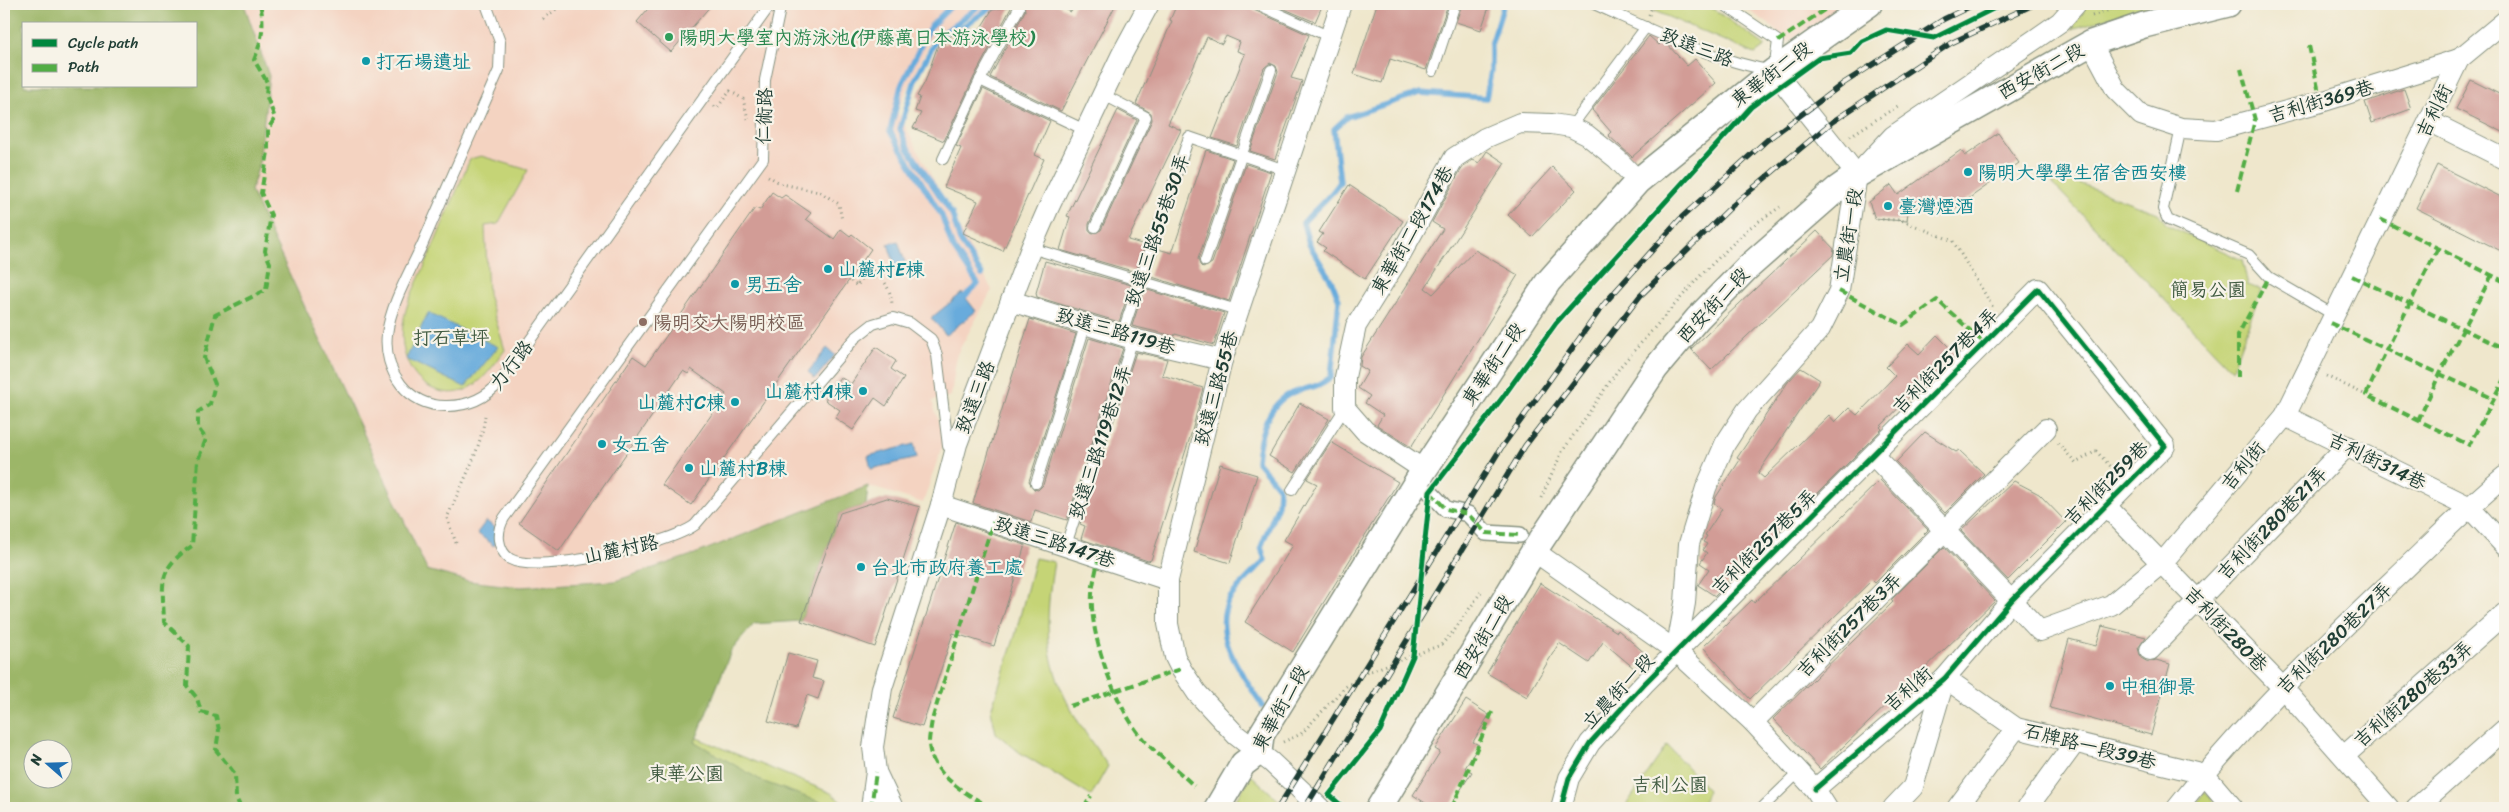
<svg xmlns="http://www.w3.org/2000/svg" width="2509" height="812" font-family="Sriracha,'LXGW WenKai TC',sans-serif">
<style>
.built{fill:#f4d3c1}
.green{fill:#c5d476;stroke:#728855}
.forest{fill:#9cb667;stroke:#5e7a4e;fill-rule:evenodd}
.water{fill:#68abdc;stroke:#447488}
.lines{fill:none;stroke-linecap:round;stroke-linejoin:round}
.stream{stroke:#68abdc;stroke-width:5.5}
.building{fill:#d29c96}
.service-casing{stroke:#879280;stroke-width:12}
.pedestrian-casing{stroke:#879280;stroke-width:18}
.minor-casing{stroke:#879280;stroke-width:22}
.tertiary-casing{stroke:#879280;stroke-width:28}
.path{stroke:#879280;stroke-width:3;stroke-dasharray:1 4;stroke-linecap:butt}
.service{stroke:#fff;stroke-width:10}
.pedestrian{stroke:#fff;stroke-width:15}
.minor{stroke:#fff;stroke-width:20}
.tertiary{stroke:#fff;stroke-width:25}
.rail-casing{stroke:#1f3d34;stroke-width:5.5}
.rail{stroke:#f7f3e8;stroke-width:4;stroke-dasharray:11;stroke-linecap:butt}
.quiet{stroke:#52ad45;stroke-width:4;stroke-dasharray:8 4;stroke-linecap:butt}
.cycleway-casing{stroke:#f7f3e8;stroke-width:8}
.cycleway{stroke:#00873e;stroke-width:5}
.leisure-dot{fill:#2e9e5b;stroke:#f7f3e8;stroke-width:2}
.culture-dot{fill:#0f9aa8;stroke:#f7f3e8;stroke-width:2}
.education-dot{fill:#8d6e63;stroke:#f7f3e8;stroke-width:2}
.labels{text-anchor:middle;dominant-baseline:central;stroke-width:4.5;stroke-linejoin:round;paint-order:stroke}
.leisure-label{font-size:19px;fill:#27864d;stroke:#f7f3e8;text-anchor:start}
.street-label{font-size:19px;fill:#1f3d34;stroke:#f7f3e8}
.culture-label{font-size:19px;fill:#0d838f;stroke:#f7f3e8;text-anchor:start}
.park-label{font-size:19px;fill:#405b41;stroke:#f7f3e8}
.education-label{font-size:19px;fill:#785e54;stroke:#f7f3e8;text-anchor:start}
</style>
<rect width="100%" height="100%" fill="#f7f3e8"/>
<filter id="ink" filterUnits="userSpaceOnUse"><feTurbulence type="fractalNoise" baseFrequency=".02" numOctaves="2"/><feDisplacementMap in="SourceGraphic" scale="10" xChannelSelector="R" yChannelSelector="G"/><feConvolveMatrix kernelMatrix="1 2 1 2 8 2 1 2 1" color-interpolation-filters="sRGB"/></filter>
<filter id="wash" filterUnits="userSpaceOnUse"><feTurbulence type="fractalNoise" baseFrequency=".0096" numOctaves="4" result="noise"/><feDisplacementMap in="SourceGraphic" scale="20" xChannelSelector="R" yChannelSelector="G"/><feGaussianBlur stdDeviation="1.12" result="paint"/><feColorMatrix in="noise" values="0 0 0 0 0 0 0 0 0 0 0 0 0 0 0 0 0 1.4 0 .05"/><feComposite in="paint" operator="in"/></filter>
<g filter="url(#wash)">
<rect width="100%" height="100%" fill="#efe7cc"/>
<g class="built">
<polygon points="244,4 1003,4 935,32 897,111 992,290 957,354 951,396 932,401 944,440 923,503 868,486 692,555 615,581 520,587 468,581 426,570 251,191 259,164 269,76"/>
<polygon points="1739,4 1847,4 1786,42 1772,26"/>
</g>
<g class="green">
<polygon points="1638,4 1706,4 1766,46 1755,54"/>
<polygon points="2087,4 2153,4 2072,29"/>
<path d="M481 156 528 170 498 224 485 226 488 294 505 350C490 370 473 398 443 392 412 386 399 354 403 325 405 303 418 281 427 261 441 227 456 193 470 159Z"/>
<polygon points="2053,179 2073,181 2158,213 2167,225 2242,260 2248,285 2261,290 2232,370 2053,184"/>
<path d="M1035 558 1054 562C1048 598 1044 636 1055 672 1065 706 1088 737 1108 766L1091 796 1019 752 996 733 991 710 1015 636Z"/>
<polygon points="680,731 831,793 848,808 587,808"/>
<polygon points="1667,745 1708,790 1701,808 1624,808"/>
<polygon points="1251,775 1287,808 1231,808"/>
<polygon points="2205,792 2219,808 2191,808"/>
</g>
<path class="forest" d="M4 4H244L269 76 259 164 251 191 427 570 468 581 520 587 615 581 692 555 868 486 866 505 840 513 801 621 754 624 731 651 695 742 764 782 837 808H4ZM24 24H196V86H24ZM32 750H62V780H32Z"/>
<g class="water">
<polygon points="898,241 908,271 898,275 888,244"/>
<polygon points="962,293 976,311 946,335 931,318"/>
<polygon points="428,313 498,347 465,387 406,359"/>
<polygon points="827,348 835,355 815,379 808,372"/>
<polygon points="914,444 917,458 871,469 868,456"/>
<polygon points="486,521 503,533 494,546 477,533"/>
</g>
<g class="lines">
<g class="stream">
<polyline points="953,4 930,27 901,86 890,131 942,216 952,246 978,284 964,297"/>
<polyline points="982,4 937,38 915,80 900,129 908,148 952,214 960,241 982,275"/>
<polyline points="958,30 990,8 1017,4"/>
<path d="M1263 706C1245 678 1210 636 1229 600 1234 590 1256 570 1265 560L1261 547 1278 505 1279 488 1257 461C1259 437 1267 404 1292 393 1309 386 1314 390 1331 377L1339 300 1332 282 1309 244 1303 223C1315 208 1330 198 1340 182L1334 129 1347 117 1420 93 1486 98 1491 71V45L1504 4"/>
</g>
</g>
<g id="blocks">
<g class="building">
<polygon points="652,4 712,4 671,52 637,22"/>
<polygon points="1024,4 1056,4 1071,12 1075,4 1116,4 1061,111 990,77 1025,11"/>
<polygon points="1177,4 1250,4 1254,10 1309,35 1291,78 1302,81 1275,159 1250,151 1278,72 1276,66 1270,63 1264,68 1237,146 1212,138 1245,54 1237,51 1240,42 1226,36 1222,44 1207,37 1168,124 1181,130 1128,240 1145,245 1136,272 1060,250 1070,217 1067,216 1118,110 1137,120 1089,224 1089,231 1093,233 1101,230 1152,120 1151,113 1136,104 1172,21 1170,20"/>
<polygon points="1273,4 1323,4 1315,22"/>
<polygon points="1377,4 1448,4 1426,70 1390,59 1382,83 1354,74"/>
<polygon points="1462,4 1490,4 1481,30 1456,22"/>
<polygon points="1012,6 974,77 944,141 913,128 921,113 915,111 920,97 917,96 925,82 939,42 945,44 956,30 974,39 992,10"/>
<polygon points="1649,36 1659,45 1662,42 1668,45 1687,66 1695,59 1716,83 1632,157 1608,135 1611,132 1592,110"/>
<polygon points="2471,80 2505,97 2505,133 2456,109"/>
<polygon points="983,89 1050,121 1035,155 1044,159 1003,251 963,233 978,201 944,187 961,148 956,146"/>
<polygon points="2404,89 2411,109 2372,123 2365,102"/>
<polygon points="1998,133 2019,163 1944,216 1934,202 1908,211 1907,221 1875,219 1869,202 1891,185 1898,195 1961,150 1965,156"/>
<polygon points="1206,150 1233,159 1198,259 1200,265 1203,268 1212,263 1246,164 1271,172 1229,301 1149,276 1158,249 1172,253"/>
<polygon points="1487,151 1505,163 1425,288 1433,294 1475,250 1518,275 1411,447 1377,425 1383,415 1365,403 1370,396 1358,388 1368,371 1360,366 1361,357 1443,229 1432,222 1459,173 1464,166 1473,160 1479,163"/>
<polygon points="2437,165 2505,199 2505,253 2416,208"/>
<polygon points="1552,167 1576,190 1532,237 1508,215"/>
<polygon points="1349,185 1403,221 1365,279 1323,251 1326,248 1317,242 1323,234 1319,232"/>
<polygon points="772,192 781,198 785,195 811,213 806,219 834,239 841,229 850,236 852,234 871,249 691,505 662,485 726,394 691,369 688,374 683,371 559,551 519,523 633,356 646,365 755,208 760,210"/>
<polygon points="1817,231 1834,249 1833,255 1711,370 1691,349"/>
<polygon points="1045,261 1131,285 1119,322 1037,297 1036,293"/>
<polygon points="1144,289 1224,313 1214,345 1175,334 1174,336 1132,326"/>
<polygon points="1030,319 1076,334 1029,481 1034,489 1038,490 1043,485 1089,338 1123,348 1067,520 1035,510 1031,522 973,503"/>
<polygon points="1937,335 1956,354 1919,391 1917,389 1880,427 1882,429 1751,560 1746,554 1725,586 1715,596 1698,585 1709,569 1700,563 1707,553 1703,550 1707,544 1703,542 1707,536 1705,535 1722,509 1714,503 1716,497 1740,460 1737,458 1788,382 1801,368 1820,380 1758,473 1764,478 1829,415 1835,422 1849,408 1857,415 1895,376 1886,367 1908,344 1919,354"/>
<polygon points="876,347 896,361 891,369 904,378 886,406 875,398 853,430 835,418 840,410 825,400 840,377 851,384"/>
<polygon points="1136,352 1167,359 1162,375 1203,388 1192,431 1151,560 1148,561 1081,539 1085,526 1080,524"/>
<polygon points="1300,403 1329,419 1295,472 1269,456"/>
<polygon points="1925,432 1956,452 1959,450 1984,474 1945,513 1896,462"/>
<polygon points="1331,442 1398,482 1293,652 1245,622 1293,545 1284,540 1317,484 1307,479"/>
<polygon points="1220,464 1257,475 1230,563 1194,552"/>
<polygon points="1880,480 1928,530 1875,583 1872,580 1750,699 1703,647 1752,600 1754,603"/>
<polygon points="2014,481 2039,494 2066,522 2008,580 1961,531"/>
<polygon points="887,498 920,507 875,647 801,621 840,513"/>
<polygon points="956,522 1025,545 994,646 953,633 922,727 893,718"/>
<polygon points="1944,547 1995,601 1820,769 1773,719 1893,602 1891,600"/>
<polygon points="1540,583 1617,632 1618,630 1647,655 1635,669 1603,642 1589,663 1559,643 1527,697 1487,673"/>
<polygon points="2102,626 2146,637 2138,648 2141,658 2148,662 2156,660 2170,664 2151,735 2050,708 2069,639 2096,646"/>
<polygon points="788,653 817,661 812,678 824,681 818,699 807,695 796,729 768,721"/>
<polygon points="1466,700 1489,715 1473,742 1479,745 1465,768 1472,772 1449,808 1433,808 1413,795 1440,752 1435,749"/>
</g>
</g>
</g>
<g filter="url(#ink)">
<use href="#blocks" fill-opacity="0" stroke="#879280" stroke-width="1"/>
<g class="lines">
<defs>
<g id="service">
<path d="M486 4 500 42 499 70C474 127 448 185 423 243 410 272 391 303 387 334 383 371 408 407 447 406 468 406 486 398 500 382L771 4"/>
<path d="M781 4 765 80 763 159 504 518C500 525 498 532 499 540 500 547 504 555 510 559 539 575 668 545 695 525L855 338 873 324 893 318 910 323 931 339 937 355 948 446 956 447"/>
<polyline points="1257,4 1328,36"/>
<path d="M1594 4C1650 29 1713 61 1774 71L1778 41 1723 4"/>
<polyline points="1433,71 1455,4"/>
<polyline points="980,80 1085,130"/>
<polyline points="1571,127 1646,27"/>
<polyline points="2181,128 2163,209 2168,220 2249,255 2269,277 2334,315"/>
<polyline points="943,159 980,80 1019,8"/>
<polyline points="1095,227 1146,117 1102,94"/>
<polyline points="1031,248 1237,310"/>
<polyline points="1205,261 1271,70"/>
<polyline points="1122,334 1189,137 1285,170"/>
<polyline points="1036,483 1086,323"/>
<polyline points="1292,490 1345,408"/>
<polyline points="1066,545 1133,339"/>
<polyline points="1762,808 1799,772"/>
</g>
<polyline id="pedestrian" points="1430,492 1446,509 1468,514 1486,533 1520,535"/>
<g id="minor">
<polyline points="2091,43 2116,90 2141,115 2181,128 2216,130 2321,102 2459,59"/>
<polyline points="1774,71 1857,175"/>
<polyline points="2429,121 2505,159"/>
<polyline points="1866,165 1893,136 2037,38 2060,22 2076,4"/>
<polyline points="1011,301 1133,339 1222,360"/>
<polyline points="2285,416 2468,506 2505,546"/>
<polyline points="1873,455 2040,631 2111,605 2163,562 2285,416 2459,59 2505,21"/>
<polyline points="1424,470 1365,431 1345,408 1345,377 1356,326 1398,259 1454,158 1485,138 1520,123 1552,124 1571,127 1587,135 1617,159 1638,181"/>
<polyline points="941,505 1168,580"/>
<polyline points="2105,505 2282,687 2389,808"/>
<polyline points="1534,551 1676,651 1753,722 1815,789 1827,808"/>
<polyline points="2150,650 2347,446"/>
<polyline points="1676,651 1685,603 1689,544 1706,488 1725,444 1747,410 1820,329 1839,291 1857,175"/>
<polyline points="1753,722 2046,429"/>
<polyline points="2344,756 2505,613"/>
<polyline points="871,808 876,772"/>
<polyline points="893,808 876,772 873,747 882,688 941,505 957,444 1031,248 1048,209 1121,56 1149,4"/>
<polyline points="1320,808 1271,762 1236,735 1197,693 1181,669 1175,657 1168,624 1168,580 1222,360 1341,4"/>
<polyline points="1561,808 1569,778 1590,743 1644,684 2038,289 2165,446 2011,601 1945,678 1815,789"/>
<polyline points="1893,808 1913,787 1945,678 2016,728 2204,774 2233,808"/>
<polyline points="1957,808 2016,728"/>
<polyline points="2027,808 2074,744"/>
<path d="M2177 808C2242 726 2315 654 2391 582 2429 546 2465 509 2505 476"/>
<polyline points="2416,808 2505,729"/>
</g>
<g id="tertiary">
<polyline points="1217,808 1243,764 1259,752 1261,735 1424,470 1548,282 1638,181 1774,71 1869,4"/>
<polyline points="1379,808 1534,551 1655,369 1698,318 1746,269 1837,189 1857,175 2091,43 2144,25 2228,4"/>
</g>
</defs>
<use href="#service" class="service-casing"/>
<use href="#pedestrian" class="pedestrian-casing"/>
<use href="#minor" class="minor-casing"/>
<use href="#tertiary" class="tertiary-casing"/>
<g class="path">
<polyline points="1649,15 1653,4"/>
<polyline points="2092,16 2127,4"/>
<polyline points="543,19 563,4"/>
<polyline points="714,106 717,108 730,91 743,99 748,119"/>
<polyline points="1850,136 1898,106"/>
<polyline points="768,176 782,184 820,192 839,204 842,221"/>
<polyline points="1872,212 1875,219 1901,220 1953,241 1994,309"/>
<path d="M851 281 857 286 866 272 871 275 876 266C882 282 891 286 892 305"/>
<polyline points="2326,376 2366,395"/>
<polyline points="2058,443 2076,463 2096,451 2114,470"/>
<polyline points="1541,498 1562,452 1620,367 1700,276 1749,228 1780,207"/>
<path d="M456 543 447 518C461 484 480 454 485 416"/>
<polyline points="1283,742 1301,734 1344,688 1365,673 1441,645 1454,631 1481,592"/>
</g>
<use href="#service" class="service"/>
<use href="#pedestrian" class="pedestrian"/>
<use href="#minor" class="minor"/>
<use href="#tertiary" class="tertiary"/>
<defs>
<g id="rail">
<polyline points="1278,808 1501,448 1604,304 1682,217 1767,140 1844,83 1944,19 1975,4"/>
<polyline points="1305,808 1525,446 1640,296 1733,205 1832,122 1951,43 2035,4"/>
</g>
</defs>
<use href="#rail" class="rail-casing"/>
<use href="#rail" class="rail"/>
<g class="quiet">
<polyline points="1778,41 1833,4"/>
<polyline points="2309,46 2321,102"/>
<polyline points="2237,191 2255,120 2241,69"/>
<polyline points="2380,219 2505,282"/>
<polyline points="2438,248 2387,349 2366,395 2469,445 2505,379"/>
<polyline points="2352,276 2505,349"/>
<polyline points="1839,291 1903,325 1937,300 1984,343"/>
<polyline points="2330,323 2494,399"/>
<polyline points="2238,377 2238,335 2269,277"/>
<polyline points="2418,421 2440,373 2492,275"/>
<polyline points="1430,492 1446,509 1468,514 1486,533 1520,535"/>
<path d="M1099 556C1097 568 1093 581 1092 594 1089 635 1116 708 1143 739 1158 756 1178 770 1194 786"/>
<polyline points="1070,706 1181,669"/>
<path d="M241 808 236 798 235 774 216 750 219 730 216 716 201 712 197 698 187 686 189 646 164 622C163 583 156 570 192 546L198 460 206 439 198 428V412L210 404 215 384 204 358 215 315 266 290 270 263 265 251 271 215 261 193 268 152V129L275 118 266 95 267 82 254 60C262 41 265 24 260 4"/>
<polyline points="871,808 876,772"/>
<path d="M992 808C968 795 930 775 929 743 929 736 931 728 932 720L993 522"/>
<polyline points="1084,808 1091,796"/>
<polyline points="1452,808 1493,710"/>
</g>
<defs>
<g id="cycleway">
<polyline points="1344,808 1329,795 1380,731 1413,656 1430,492 1503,397 1556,323 1751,107 1819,58 1851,53 1862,41 1886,30 1934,38 2003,4"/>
<polyline points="1561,808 1569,778 1590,743 1644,684 2038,289 2165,446 2011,601 1945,678 1815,789"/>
</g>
</defs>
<use href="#cycleway" class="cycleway-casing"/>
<use href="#cycleway" class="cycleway"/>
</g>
</g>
<circle class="leisure-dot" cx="669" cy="37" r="5"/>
<g class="culture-dot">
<circle cx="366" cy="61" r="5"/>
<circle cx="1968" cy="172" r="5"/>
<circle cx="1888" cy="206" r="5"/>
<circle cx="828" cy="269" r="5"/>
<circle cx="735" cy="284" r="5"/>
<circle cx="863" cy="391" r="5"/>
<circle cx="735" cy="402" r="5"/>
<circle cx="602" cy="444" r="5"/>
<circle cx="689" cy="468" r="5"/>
<circle cx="861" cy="567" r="5"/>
<circle cx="2110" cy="686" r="5"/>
</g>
<circle class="education-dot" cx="643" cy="322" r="5"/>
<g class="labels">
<g class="leisure-label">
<text x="679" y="37">陽明大學室內游泳池(伊藤萬日本游泳學校)</text>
</g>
<g class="street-label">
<text transform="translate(1697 47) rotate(21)">致遠三路</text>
<text transform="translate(2041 71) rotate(-29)">西安街二段</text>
<text transform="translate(1771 74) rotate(-37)">東華街二段</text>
<text transform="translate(2321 101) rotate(-16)">吉利街369巷</text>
<text transform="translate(2434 111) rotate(-64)">吉利街</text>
<text transform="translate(764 116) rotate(-88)">仁術路</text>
<text transform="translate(1157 230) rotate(-71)">致遠三路55巷30弄</text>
<text transform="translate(1412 230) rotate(-60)">東華街二段174巷</text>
<text transform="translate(1848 235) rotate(-81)">立農街一段</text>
<text transform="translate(1713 305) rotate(-47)">西安街二段</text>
<text transform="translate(1116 331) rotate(16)">致遠三路119巷</text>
<text transform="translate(1945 361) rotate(-45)">吉利街257巷4弄</text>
<text transform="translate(1493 364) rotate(-56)">東華街二段</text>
<text transform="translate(511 365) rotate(-52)">力行路</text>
<text transform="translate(1216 388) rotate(-75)">致遠三路55巷</text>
<text transform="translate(975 397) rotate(-69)">致遠三路</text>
<text transform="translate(1100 442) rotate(-72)">致遠三路119巷12弄</text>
<text transform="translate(2377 461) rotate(26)">吉利街314巷</text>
<text transform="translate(2243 466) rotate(-50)">吉利街</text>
<text transform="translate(2106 483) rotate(-45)">吉利街259巷</text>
<text transform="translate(2272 523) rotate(-46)">吉利街280巷21弄</text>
<text transform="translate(1055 542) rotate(18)">致遠三路147巷</text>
<text transform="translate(1764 542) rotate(-45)">吉利街257巷5弄</text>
<text transform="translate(621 549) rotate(-12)">山麓村路</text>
<text transform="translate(1849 625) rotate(-45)">吉利街257巷3弄</text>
<text transform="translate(2226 629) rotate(46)">吉利街280巷</text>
<text transform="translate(1483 637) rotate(-59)">西安街二段</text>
<text transform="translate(2334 638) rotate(-44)">吉利街280巷27弄</text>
<text transform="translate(1908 689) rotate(-41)">吉利街</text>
<text transform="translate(1618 691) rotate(-47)">立農街一段</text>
<text transform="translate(2413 694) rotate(-41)">吉利街280巷33弄</text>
<text transform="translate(1280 708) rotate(-61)">東華街二段</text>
<text transform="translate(2090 746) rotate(14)">石牌路一段39巷</text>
</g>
<g class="culture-label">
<text x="376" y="61">打石場遺址</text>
<text x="1978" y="172">陽明大學學生宿舍西安樓</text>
<text x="1898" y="206">臺灣煙酒</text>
<text x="838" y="269">山麓村E棟</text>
<text x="745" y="284">男五舍</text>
<text x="853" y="391" text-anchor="end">山麓村A棟</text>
<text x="725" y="402" text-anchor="end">山麓村C棟</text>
<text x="612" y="444">女五舍</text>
<text x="699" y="468">山麓村B棟</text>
<text x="871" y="567">台北市政府養工處</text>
<text x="2120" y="686">中租御景</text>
</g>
<g class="park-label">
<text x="2208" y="289">簡易公園</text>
<text x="451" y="337">打石草坪</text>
<text x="686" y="773">東華公園</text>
<text x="1670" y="784">吉利公園</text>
</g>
<g class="education-label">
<text x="653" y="322">陽明交大陽明校區</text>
</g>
</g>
<rect width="2509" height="812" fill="none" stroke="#f7f3e8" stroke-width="20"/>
<rect x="22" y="22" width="175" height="65" fill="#f7f3e8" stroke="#a1aaa0"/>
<rect x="32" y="39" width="25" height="8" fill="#00873e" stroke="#a1aaa0"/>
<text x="68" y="48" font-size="15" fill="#1f3d34">Cycle path</text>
<rect x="32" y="64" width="25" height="8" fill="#52ad45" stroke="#a1aaa0"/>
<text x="68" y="72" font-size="15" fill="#1f3d34">Path</text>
<g transform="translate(48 764) rotate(290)"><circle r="24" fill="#f7f3e8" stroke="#a1aaa0"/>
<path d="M0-4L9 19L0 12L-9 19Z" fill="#1f6fb2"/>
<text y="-8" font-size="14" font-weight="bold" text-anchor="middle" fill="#1f3d34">N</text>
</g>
</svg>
